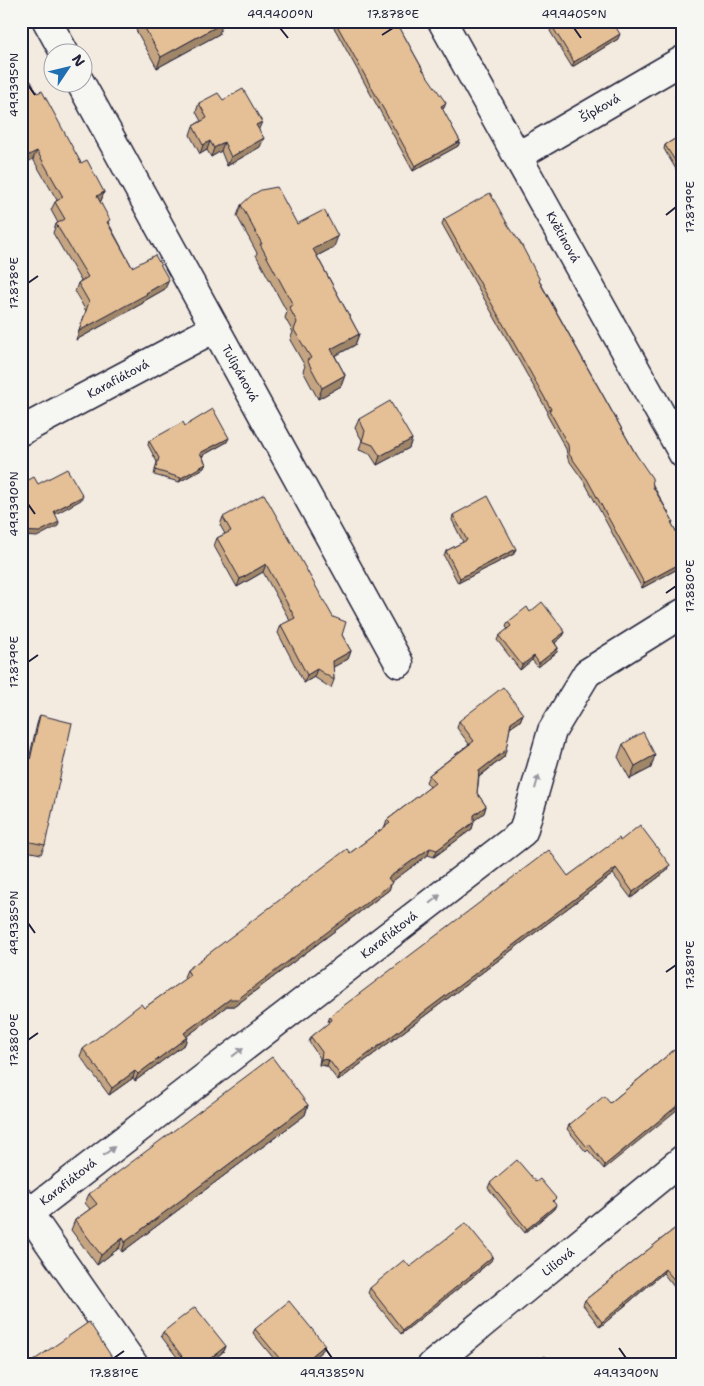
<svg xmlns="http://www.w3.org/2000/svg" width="704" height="1386" font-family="'Shantell Sans',sans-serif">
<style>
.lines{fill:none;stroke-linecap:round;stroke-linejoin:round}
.street-casing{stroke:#22223b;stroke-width:31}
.street{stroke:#f6f6f2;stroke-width:28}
.wall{fill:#c5a581;stroke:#22223b}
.shaded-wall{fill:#a08669;stroke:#22223b}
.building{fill:#e5c096;stroke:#22223b}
.oneway{fill:#9797a0}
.ticks{fill:none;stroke:#22223b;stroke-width:2}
.labels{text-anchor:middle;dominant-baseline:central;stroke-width:4;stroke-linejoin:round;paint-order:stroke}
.street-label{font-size:12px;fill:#22223b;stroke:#f6f6f2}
.neatline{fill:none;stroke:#22223b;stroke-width:2}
.ticks-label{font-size:12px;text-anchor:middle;fill:#22223b}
</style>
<rect width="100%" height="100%" fill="#f3ebe0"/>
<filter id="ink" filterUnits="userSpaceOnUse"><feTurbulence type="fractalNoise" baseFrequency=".02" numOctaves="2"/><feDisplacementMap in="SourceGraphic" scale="10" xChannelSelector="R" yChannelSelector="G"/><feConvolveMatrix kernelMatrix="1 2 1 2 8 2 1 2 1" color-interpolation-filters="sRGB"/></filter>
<g filter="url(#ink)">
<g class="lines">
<defs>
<g id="street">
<polyline points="47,21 64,52"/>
<polyline points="442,21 683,454"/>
<polyline points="80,82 399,663"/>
<polyline points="518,156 683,60"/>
<polyline points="21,431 215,328"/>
<polyline points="21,1202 134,1365"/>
<polyline points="29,1213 523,832 552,731 587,673 683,613"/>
<polyline points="432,1365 683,1159"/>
</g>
</defs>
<use href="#street" class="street-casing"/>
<use href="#street" class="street"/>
</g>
<g class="wall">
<polygon points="139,21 222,21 219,34 157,68 136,30"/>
<polygon points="329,21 396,21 444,108 442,109 460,141 458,146 413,171 336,31"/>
<polygon points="552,26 618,39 572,67 550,31"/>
<polygon points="683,89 683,111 675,97 677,92"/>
<polygon points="37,93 81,163 104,192 101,201 100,201 109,224 132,267 165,289 144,301 143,303 76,340 86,311 75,292 78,283 81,281 53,233 56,224 58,223 51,210 55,202 57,200 33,159"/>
<polygon points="223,100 259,130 260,147 227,166 221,151 211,157 207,150 200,154 190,135 193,126 201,121 196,112 199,103"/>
<polygon points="683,134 683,181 664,149 665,145"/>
<polygon points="241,205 297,224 334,247 317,256 359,334 355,345 335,356 345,375 341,386 318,399 303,371 305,366 290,340 293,332 285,318 287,312 256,255 257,253 237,216"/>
<polygon points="444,219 540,282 673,521 672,524 683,544 683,566 642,588 585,483 568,459 566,449 547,415 548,412 442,224"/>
<polygon points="359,419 412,439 409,448 377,465 370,454 359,450 362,440 355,428"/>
<polygon points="185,426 227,442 202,456 206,464 204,468 179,482 154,475 157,462 148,445 149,441"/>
<polygon points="453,515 514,554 458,583 444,556 446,551 463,542 452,520"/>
<polygon points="223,517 342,635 351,651 348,659 333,667 334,680 331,688 314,677 304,683 278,633 281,625 290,621 263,572 237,587 214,546 217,538 225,534 220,525"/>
<polygon points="530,612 565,632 563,636 555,643 558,648 557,652 538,667 532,660 520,670 497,640 499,636 508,629 506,627 508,622"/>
<polygon points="523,714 520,721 510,728 504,757 479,777 477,793 486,806 484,813 474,820 472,829 434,857 428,855 391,882 389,890 235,1006 227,1006 187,1036 185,1044 135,1081 133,1078 109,1095 80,1056 83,1049 144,1008 185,979 184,977 187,970 350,853 385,827 387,820 430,787 426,782 429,775 469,744 457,728 459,721"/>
<polygon points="40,715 45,845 41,854 21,850 21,758 29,759 37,724"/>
<polygon points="623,744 651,768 630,779 618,757"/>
<polygon points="620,841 668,870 631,898 613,874 338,1081 327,1066 319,1065 320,1058 309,1042 311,1037 329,1023 328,1022 330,1016 568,876"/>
<polygon points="674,1050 604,1169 588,1150 586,1152 567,1129 569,1125 610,1103"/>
<polygon points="308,1105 305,1115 122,1252 119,1248 97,1265 71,1230 75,1220 90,1209 85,1203 89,1194"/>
<polygon points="536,1182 554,1203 554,1209 525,1233 488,1188 490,1183"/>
<polygon points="683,1222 683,1282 675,1288 663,1273 600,1327 583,1305 585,1300"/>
<polygon points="491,1261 480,1270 479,1272 401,1334 368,1293 370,1288 410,1267"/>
<polygon points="255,1329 323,1350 305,1365 279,1365 253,1333"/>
<polygon points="163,1332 226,1346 224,1351 207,1365 175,1365 180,1361 161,1336"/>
</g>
<g class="shaded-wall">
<polygon points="223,23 219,34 157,68 161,57"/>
<polygon points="620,34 618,39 572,67 574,62"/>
<polygon points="446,103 444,108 439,111 441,106"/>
<polygon points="262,122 258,131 256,125"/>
<polygon points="264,138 260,147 227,166 231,157"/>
<polygon points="210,141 207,150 200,154 203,145"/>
<polygon points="460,141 458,146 413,171 415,166"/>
<polygon points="224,142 221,151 211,157 214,148"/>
<polygon points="37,151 33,159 21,166 21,159"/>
<polygon points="104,192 101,201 93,204 97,196"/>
<polygon points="338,236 334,247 309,260 313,249"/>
<polygon points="169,280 165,289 144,301 143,303 76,340 79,331"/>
<polygon points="359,334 355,345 327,360 331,349"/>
<polygon points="345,375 341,386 318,399 322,388"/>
<polygon points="229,438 227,442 198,458 200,453"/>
<polygon points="412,439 409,448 377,465 380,456"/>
<polygon points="206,464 204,468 179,482 181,478"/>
<polygon points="83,496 81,500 52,516 54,511"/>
<polygon points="59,522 58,526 37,537 21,536 21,531"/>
<polygon points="516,549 514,554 458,583 460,578"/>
<polygon points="683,562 683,566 642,588 644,583"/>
<polygon points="266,564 263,572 237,587 240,579"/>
<polygon points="565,632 563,636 551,646 553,641"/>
<polygon points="558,648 557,652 538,667 539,663"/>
<polygon points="351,651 348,659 330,669 333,661"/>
<polygon points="534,656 532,660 520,670 522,665"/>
<polygon points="317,669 314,677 304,683 307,675"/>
<polygon points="523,714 520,721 508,729 511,722"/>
<polygon points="506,750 504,757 477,778 479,771"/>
<polygon points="655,755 651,768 630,779 635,766"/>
<polygon points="486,806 484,813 471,823 474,815"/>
<polygon points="474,822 472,829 434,857 437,850"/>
<polygon points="430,848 428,855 386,886 388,878"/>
<polygon points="670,865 668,870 631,898 633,892"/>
<polygon points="616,868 613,874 338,1081 340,1075"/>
<polygon points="392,883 389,890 235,1006 227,1006 182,1040 184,1033 230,999"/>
<polygon points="187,1037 185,1044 135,1081 138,1074"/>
<polygon points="321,1059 329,1060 327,1066 319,1065"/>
<polygon points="135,1071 133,1078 109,1095 112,1088"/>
<polygon points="683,1101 683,1105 604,1169 605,1165"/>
<polygon points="308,1105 305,1115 122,1252 125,1242"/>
<polygon points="556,1205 554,1209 525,1233 527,1229"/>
<polygon points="123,1238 119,1248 97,1265 101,1255"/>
<polygon points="493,1256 491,1261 480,1270 479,1272 401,1334 403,1330"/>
<polygon points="665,1269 663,1273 600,1327 602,1322"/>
<polygon points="683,1278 683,1282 675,1288 677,1283"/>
<polygon points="325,1345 323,1350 305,1365 301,1365"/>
<polygon points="226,1346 224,1351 207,1365 202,1365"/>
</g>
<g class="building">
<polygon points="141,21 222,21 223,23 161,57"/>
<polygon points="334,21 396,21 423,70 446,103 441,106 460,141 415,166 338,27"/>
<polygon points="560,21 612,21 620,34 574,62 552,26"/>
<polygon points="31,81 37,93 42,91 81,163 87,160 104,192 97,196 110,220 107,222 132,267 155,255 169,280 146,293 147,294 79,331 89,302 78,283 88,277 56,224 65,219 55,202 63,197 37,151 21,159 21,86"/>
<polygon points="243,89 262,122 256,125 264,138 231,157 224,142 214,148 210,141 203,145 193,126 207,118 199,103 218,93 223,100"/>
<polygon points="683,89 683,103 677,92"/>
<polygon points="683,134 683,173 665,145"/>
<polygon points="277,187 297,224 324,210 338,236 313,249 359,334 331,349 345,375 322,388 307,360 311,358 294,330 297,322 289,307 293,305 260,244 262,244 241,205 252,195 261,190"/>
<polygon points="490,193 508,225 521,244 540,280 539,281 635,453 652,478 653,487 673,521 671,522 683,544 683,562 644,583 587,479 569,454 568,445 549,410 551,409 444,219"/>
<polygon points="390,401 412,439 380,456 373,445 362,441 365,431 359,419"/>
<polygon points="213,409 229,438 200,453 206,464 181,478 155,470 159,458 149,441 183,422 185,426"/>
<polygon points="67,469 83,496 54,511 59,522 39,532 21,531 21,484 34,477 38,484"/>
<polygon points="264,494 333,617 346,622 342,635 351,651 333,661 334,680 317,669 307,675 281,625 295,618 266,564 240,579 217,538 231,531 223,517"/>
<polygon points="488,496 516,549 460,578 446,551 467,540 453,515"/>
<polygon points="542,602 565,632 553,641 558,648 539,663 534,656 522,665 499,636 511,626 508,622 527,607 530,612"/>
<polygon points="503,687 523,714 511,722 506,750 479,771 477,793 486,806 474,815 474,822 437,850 430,848 388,878 392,883 374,897 238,999 230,999 184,1033 187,1037 138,1074 135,1071 112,1088 83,1049 141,1004 144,1008 190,975 187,970 347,849 350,853 390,823 387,820 435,783 429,775 474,741 459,721"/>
<polygon points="40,715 72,723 45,845 21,840 21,758 30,760"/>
<polygon points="643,732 655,755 635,766 623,744"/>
<polygon points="640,825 670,865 633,892 616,868 340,1075 329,1060 321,1059 322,1052 311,1037 332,1020 330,1016 549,850 568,876 619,838 620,841"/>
<polygon points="674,1050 683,1060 683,1101 605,1165 590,1145 587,1147 569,1125 604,1096 610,1103"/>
<polygon points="272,1057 308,1105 125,1242 123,1238 101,1255 75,1220 97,1204 89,1194"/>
<polygon points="517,1160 536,1182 540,1179 556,1198 553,1201 556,1205 527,1229 490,1183"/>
<polygon points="683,1222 683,1278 677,1283 665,1269 602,1322 585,1300"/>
<polygon points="466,1223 493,1256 480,1267 481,1267 403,1330 370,1288 404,1260 410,1267"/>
<polygon points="289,1301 325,1345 301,1365 285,1365 255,1329"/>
<polygon points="195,1307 226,1346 202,1365 189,1365 163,1332"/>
<polygon points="89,1322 117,1365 89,1365 88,1363 85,1365 27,1365"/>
<polygon points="545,1356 551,1365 534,1365"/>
<polygon points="183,1358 188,1365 175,1365"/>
</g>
<defs><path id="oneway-solid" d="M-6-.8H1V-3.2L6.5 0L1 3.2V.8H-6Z" transform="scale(1.25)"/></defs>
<g class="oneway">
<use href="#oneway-solid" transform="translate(537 782) rotate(-74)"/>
<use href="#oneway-solid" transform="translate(435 899) rotate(-38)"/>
<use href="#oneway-solid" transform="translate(238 1052) rotate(-38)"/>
<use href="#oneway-solid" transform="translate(109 1151) rotate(-38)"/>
</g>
</g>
<path class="ticks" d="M280 28 288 38M574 28 581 38M382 35 393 28M28 85 35 95M666 215 676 207M28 283 38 276M28 504 35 514M666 593 676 586M28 662 38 655M28 923 35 933M666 972 676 965M28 1040 38 1033M325 1348 332 1358M619 1348 626 1358M114 1358 124 1351"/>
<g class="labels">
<g class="street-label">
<text transform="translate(600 108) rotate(-30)">Šípková</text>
<text transform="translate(563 237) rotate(61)">Květinová</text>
<text transform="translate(240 373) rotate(61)">Tulipánová</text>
<text transform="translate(118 379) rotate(-28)">Karafiátová</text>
<text transform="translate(389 935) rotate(-38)">Karafiátová</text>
<text transform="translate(68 1182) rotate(-38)">Karafiátová</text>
<text transform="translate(558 1262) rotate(-39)">Liliová</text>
</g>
</g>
<rect width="704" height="1386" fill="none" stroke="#f6f6f2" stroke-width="55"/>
<g transform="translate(68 68) rotate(55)"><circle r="24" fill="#f6f6f2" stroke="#a1a1a9"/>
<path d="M0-4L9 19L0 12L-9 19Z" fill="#1f6fb2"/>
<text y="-8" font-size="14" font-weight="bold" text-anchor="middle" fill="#22223b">N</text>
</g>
<rect x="28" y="28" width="648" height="1330" class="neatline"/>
<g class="ticks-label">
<text x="280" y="18">49.9400°N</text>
<text x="393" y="18">17.878°E</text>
<text x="574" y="18">49.9405°N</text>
<text transform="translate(14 85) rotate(-90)" y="4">49.9395°N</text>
<text transform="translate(690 207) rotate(-90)" y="4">17.879°E</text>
<text transform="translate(14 283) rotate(-90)" y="4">17.878°E</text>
<text transform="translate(14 504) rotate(-90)" y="4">49.9390°N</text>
<text transform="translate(690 586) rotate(-90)" y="4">17.880°E</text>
<text transform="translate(14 662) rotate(-90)" y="4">17.879°E</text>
<text transform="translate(14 923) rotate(-90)" y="4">49.9385°N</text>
<text transform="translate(690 965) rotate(-90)" y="4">17.881°E</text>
<text transform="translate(14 1040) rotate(-90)" y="4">17.880°E</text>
<text x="114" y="1377">17.881°E</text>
<text x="332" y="1377">49.9385°N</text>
<text x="626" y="1377">49.9390°N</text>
</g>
</svg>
